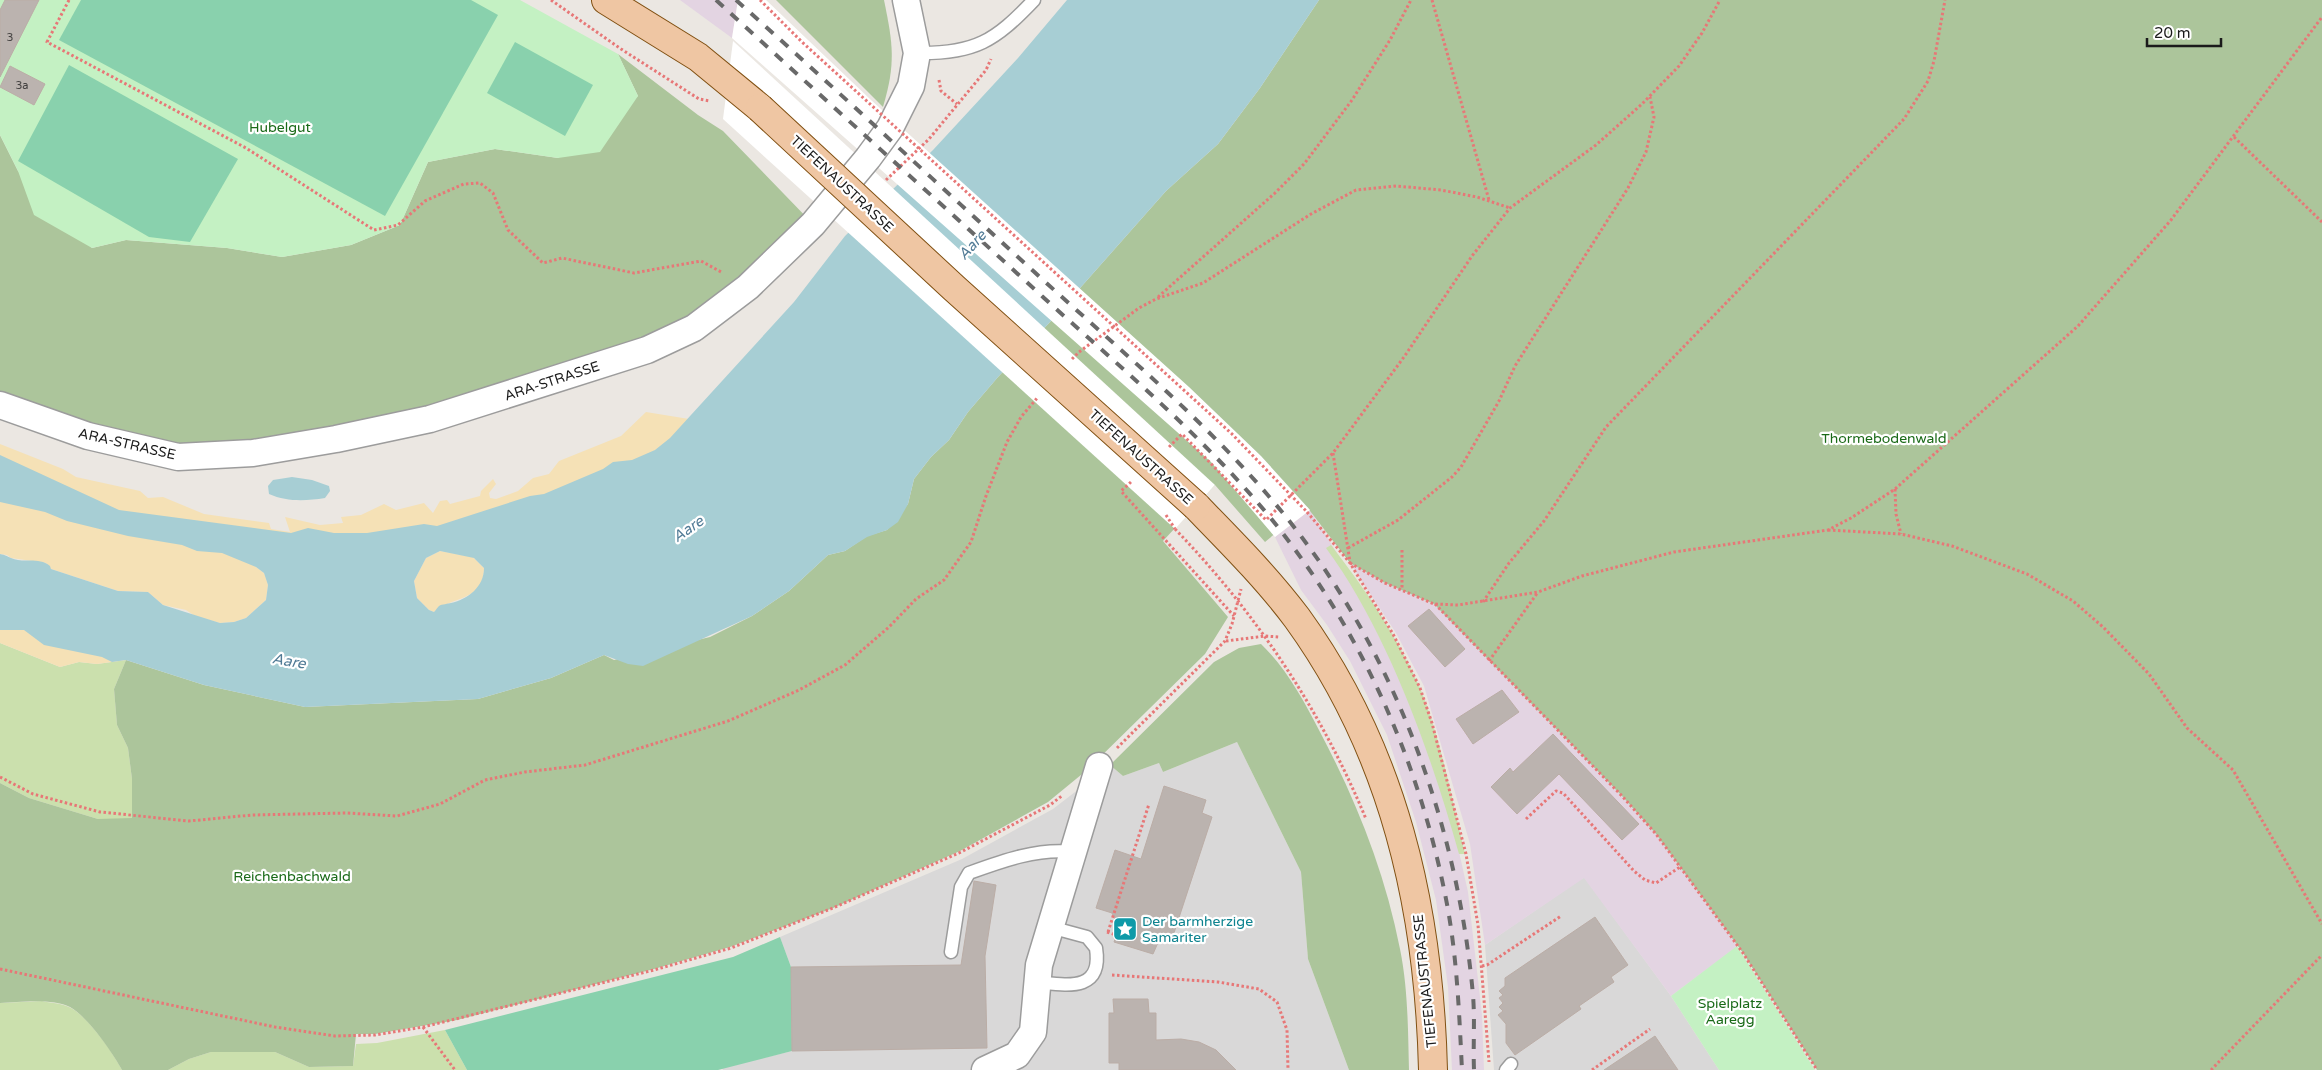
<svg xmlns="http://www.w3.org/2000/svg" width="2322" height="1070" font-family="'Varela Round',sans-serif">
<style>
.residential{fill:#d9d8d8}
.industrial{fill:#e3d4e2}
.grass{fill:#cbe0ad}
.forest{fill:#acc59b}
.sand{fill:#f5e1b6}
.park{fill:#c4f1c3}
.pitch{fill:#89d1ad}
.water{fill:#a7ced4;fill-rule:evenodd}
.pier{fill:#fff}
.building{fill:#bbb3af;stroke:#bbada6}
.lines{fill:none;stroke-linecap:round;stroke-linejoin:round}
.lane-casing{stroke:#9c9c9c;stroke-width:15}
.street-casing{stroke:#9c9c9c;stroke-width:29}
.primary-casing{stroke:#805012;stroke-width:30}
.path{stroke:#e77777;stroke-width:3;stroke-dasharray:2.5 2.5;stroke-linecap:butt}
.lane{stroke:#fff;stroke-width:12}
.street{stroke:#fff;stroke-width:26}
.primary{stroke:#efc6a3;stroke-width:28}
.rail{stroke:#696969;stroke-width:4;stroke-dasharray:10 10;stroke-linecap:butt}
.primary-bridge-casing{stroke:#805012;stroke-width:30;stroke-linecap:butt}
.path-bridge{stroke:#e77777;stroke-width:3;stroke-dasharray:2.5 2.5;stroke-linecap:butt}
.primary-bridge{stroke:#efc6a3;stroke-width:28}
.labels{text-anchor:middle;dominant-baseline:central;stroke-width:4.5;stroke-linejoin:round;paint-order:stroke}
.number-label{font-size:11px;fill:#434140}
.park-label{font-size:14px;fill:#1a6a18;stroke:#fff}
.street-label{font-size:14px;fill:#1b1b1b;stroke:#fff}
.culture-label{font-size:14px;fill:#0d838f;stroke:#fff;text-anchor:start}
.water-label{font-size:15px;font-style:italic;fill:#517b96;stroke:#fff}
</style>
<rect width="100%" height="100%" fill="#ebe7e2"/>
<g class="residential">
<polygon points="1237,742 1301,872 1308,959 1349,1070 723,1070 722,1068 792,1051 791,967 780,937 962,859 1053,809 1110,765 1123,776 1159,763 1163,772"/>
<polygon points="1584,877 1671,996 1719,1070 1494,1070 1485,945"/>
</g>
<g class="industrial">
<polygon points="680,0 738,0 732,38"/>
<polygon points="1310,510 1365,598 1445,789 1468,892 1482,1015 1484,1070 1452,1070 1448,987 1436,900 1416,822 1387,735 1350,661 1327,625 1301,590 1275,537"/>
<polygon points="1350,563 1385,583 1434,604 1622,796 1656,834 1738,946 1671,996 1584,878 1485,945 1470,844 1424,686 1396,633"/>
</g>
<g class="grass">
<path d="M1331 545C1365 589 1397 636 1420 688 1441 739 1452 800 1465 854H1459C1431 754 1388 632 1326 548Z"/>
<polygon points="0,643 60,667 79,662 97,664 126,660 114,689 117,725 128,748 132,779 132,819 98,819 29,798 0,783"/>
<path d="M42 1001C50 1003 61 1003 69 1007 86 1014 114 1054 122 1070H0V1003Z"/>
<polygon points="445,1030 467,1070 168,1070 189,1059 211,1052 275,1052 309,1067 353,1066 356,1044 377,1043"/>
</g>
<g class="forest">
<path d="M776 0H884C893 44 896 63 883 107Z"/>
<path d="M1319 0H2322V1070H1817L1743 953 1656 834 1622 796 1434 604 1385 583 1350 563 1307 507 1265 542 1215 485 1163 541 1228 617 1205 654 1087 770 1048 802 960 851 833 908 730 947 654 969 457 1020 375 1034H356L353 1066 309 1067 275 1052H211L189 1059 168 1070H122C113 1053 87 1016 70 1007 53 998 19 1002 0 1003V783L29 798 98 819 132 818V779L128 748 117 725 114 689 126 660 204 685 305 707 478 699 551 678 604 655 614 660 710 637 752 616 789 591 828 555 845 551 867 536 887 530 908 504 914 479 931 457 949 440 968 412 998 377 1050 322 1166 191 1218 144 1260 88Z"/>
<polygon points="618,54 698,115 723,131 813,224 709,317 462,409 178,457 0,405 0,135 18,171 92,248 126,240 227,248 282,257 351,245 400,225 428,162 495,149 558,158 638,96"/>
<path d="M1261 644C1286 668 1304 701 1320 732 1356 800 1385 872 1400 949 1408 988 1408 1030 1409 1070H1349L1308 959 1301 872 1237 742 1163 772 1159 763 1123 776 1110 765 1214 662 1239 648Z"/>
</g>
<g class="sand">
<polygon points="646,412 689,419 690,431 546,511 252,564 264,573 266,578 268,585 266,600 246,618 234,622 220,623 195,616 186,610 163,605 148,592 118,591 51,569 46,563 11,558 7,555 0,554 0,444 63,469 76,477 140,491 148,498 163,497 204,514 269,523 271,529 290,532 285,517 320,525 343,523 341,517 361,515 384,504 396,510 424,503 433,513 440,501 447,500 450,504 480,496 481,491 493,479 496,484 489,493 490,498 496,499 518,491 533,478 549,474 559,461 621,436"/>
<path d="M440 551 473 557 484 568C484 602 451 596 434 612L429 610 417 598 414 581 426 558Z"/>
<polygon points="0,614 126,660 97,664 79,662 60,667 0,643"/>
</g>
<g class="park">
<polygon points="0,0 520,0 618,54 638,96 600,152 558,158 495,149 428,162 400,225 351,245 282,257 227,248 126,240 92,248 34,215 18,171 0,135"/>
<polygon points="1737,946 1742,954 1815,1070 1719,1070 1671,996"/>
</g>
<g class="pitch">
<polygon points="81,0 471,0 498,15 385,216 59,40"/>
<polygon points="515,42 593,85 565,136 487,93"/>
<polygon points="69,65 238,159 190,242 149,237 18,161"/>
<polygon points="780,937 791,967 792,1051 718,1070 467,1070 445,1030 733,957"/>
</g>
<g class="water">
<path d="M1067 0H1319L1260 88 1218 144 1166 191 1050 322 998 377 968 412 949 440 931 457 914 479 908 504 898 522 887 530 867 537 845 551 828 555 789 591 752 616 643 666 628 664 604 655 551 678 478 699 305 707 204 685 126 660 112 662 102 657 44 645 24 630H0V554C6 555 6 556 11 558 23 564 38 556 50 566L51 569 118 591 148 592 163 605 220 623 234 622 246 618 266 600 268 585 264 573 256 567 222 553 197 551 182 545 128 536 67 521 45 512 0 502V455L119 510 291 533 308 528 334 533H367L424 524 437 526 530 496 544 494 603 469 613 462 632 460 655 450 670 438 794 302 845 236 933 150 1018 58ZM440 551 474 558 484 568C484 587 468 599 451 603 448 604 442 604 439 606 437 608 436 610 434 612L429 610 417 598 414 581 426 558Z"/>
<path d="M292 477 312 480 329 486 330 491 325 498C306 501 287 502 269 494L268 486 273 480Z"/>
</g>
<g class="pier">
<polygon points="738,0 766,0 871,100 1189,387 1261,456 1310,510 1275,537 1211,462 732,38"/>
<polygon points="733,41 1215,485 1175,529 723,119"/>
</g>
<g class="building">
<polygon points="5,0 39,0 0,77 0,10"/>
<polygon points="10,66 45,84 34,105 0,87"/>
<polygon points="1429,609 1465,649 1445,667 1408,626"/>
<polygon points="1502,690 1519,712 1473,744 1456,719"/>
<polygon points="1553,734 1639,824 1622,840 1559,774 1517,814 1491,787 1510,768 1513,772"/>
<polygon points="1164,786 1206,800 1202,813 1212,817 1171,942 1160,938 1153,954 1114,942 1119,928 1112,913 1096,908 1115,850 1141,859"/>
<polygon points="974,881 996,885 985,956 987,1048 792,1051 791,967 961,965"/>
<polygon points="1595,917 1628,965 1611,977 1614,982 1579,1006 1581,1009 1515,1055 1506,1043 1506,1024 1498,1015 1503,1011 1499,1007 1503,1003 1499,998 1503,995 1499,991 1505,986 1505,978"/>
<polygon points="1113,999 1148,999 1149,1013 1156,1013 1156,1040 1181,1039 1199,1042 1216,1050 1236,1070 1119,1070 1119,1063 1109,1063 1109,1013 1114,1013"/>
<polygon points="1655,1036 1678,1070 1604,1070"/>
</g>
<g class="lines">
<defs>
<g id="lane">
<path d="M917 53C975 54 995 41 1034 0"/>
<path d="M951 952 961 887 969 873C1002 861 1037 848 1073 852"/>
<path d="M1037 982C1066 985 1103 993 1096 948L1087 937 1050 927"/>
<polyline points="1506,1070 1511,1064"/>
</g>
<g id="street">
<polyline points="0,405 88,436 178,457 253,453 336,439 430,419 647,350 694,328 748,287 813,224 868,158 890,128 911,86 917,53 906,0"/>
<polyline points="985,1070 1017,1055 1033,1032 1039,965 1099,766"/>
</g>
<g id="primary">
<polyline points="606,0 698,57 760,108"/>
<path d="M1196 506C1231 542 1267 578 1297 618 1394 752 1429 907 1433 1070"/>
</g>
</defs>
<use href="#lane" class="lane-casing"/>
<use href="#street" class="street-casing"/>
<use href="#primary" class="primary-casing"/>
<g class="path">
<polyline points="69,0 47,42 246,148 374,230 398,225 425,201 464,184 480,183 493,193 508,230 543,263 562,258 634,273 701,261 723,273"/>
<polyline points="551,0 621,49 699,99 710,101"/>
<polyline points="1432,0 1489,200"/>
<polyline points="939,80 941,91 957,104"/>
<polyline points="2234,137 2322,222"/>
<polyline points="886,180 929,139 986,70 991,59"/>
<polyline points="1158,297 1275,193 1304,164 1352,100 1390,40 1411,0"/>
<polyline points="1072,359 1079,352 1139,308 1156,299 1203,283 1311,214 1356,190 1396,186 1441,190 1477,197 1510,208"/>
<polyline points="1169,447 1182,434 1266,520 1333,453 1404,357 1472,256 1510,208 1596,145 1642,104 1679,66 1702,33 1720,0"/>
<polyline points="1333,453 1350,562"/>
<polyline points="1131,482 1121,491 1234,616"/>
<polyline points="1895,489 1896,514 1901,534"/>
<polyline points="1307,512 1350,563 1393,634 1420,688 1432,723 1466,854 1478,925 1489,1062"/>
<path d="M1175 529C1256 613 1321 710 1366 819"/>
<polyline points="1828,530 1901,534 1952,546 2027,574 2073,601 2103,627 2149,674 2187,728 2233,770 2322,924"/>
<polyline points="1348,548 1398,520 1452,477 1461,467 1499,401 1515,366 1628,188 1646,152 1654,117 1650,97"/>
<polyline points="1402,550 1402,590"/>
<polyline points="1350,563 1385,583 1434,604 1458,605 1538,592 1582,576 1674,552 1828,530 1851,518 1895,489 2078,326 2171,220 2322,17"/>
<polyline points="1483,602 1509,563 1544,521 1606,427 1904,119 1928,81 1934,61 1945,0"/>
<polyline points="1435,604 1622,796 1656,834 1743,953 1817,1070"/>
<polyline points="1226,641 1265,636 1279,637"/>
<polyline points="1489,661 1538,592"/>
<polyline points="1117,748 1225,641 1232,624 1241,589"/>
<polyline points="0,777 33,794 100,812 189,821 252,815 347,813 397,816 440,804 485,780 525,772 585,765 728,721 799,690 845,665 889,627 916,599 944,580 971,542 986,496 1007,442 1021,417 1038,397"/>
<polyline points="1526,819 1556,791 1563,793 1634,871 1645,880 1656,883 1680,867"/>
<polyline points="1107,932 1116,935"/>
<polyline points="1108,932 1149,804"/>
<polyline points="1482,966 1487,965 1561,916"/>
<polyline points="0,969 275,1027 335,1036 375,1035 423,1027 654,970 731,948 833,908 961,852 1050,805 1063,795"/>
<polyline points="1112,975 1218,982 1259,989 1277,1002 1287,1030 1288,1070"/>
<polyline points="423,1027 455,1070"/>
<polyline points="1592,1070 1650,1029"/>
<polyline points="2211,1070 2322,955"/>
</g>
<use href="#lane" class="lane"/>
<use href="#street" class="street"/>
<use href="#primary" class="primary"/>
<g class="rail">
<path d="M716 0C825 100 935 198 1044 298 1119 366 1198 432 1264 510 1356 620 1417 754 1445 894 1457 952 1459 1011 1462 1070"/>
<path d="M736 0C839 92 940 186 1042 279 1120 350 1203 419 1272 500 1389 637 1457 817 1473 995 1475 1020 1473 1045 1474 1070"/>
</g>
<defs>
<polyline id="primary-bridge" points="760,108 954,288 1196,506"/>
</defs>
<use href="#primary-bridge" class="primary-bridge-casing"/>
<g class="path-bridge">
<polyline points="760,0 802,42 1232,434 1307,512"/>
<polyline points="1166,515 1175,529"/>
</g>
<use href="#primary-bridge" class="primary-bridge"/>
</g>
<defs>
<symbol id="sight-square" viewBox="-11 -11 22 22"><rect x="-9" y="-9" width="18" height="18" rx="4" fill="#0f9aa8" stroke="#fff"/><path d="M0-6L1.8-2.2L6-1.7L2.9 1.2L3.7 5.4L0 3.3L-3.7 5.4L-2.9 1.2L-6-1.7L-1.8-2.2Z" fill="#fff"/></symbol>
</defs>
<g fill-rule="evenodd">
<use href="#sight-square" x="1111" y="915" width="28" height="28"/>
</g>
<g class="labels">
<g class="number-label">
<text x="10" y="37">3</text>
<text x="22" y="85">3a</text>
</g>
<g class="park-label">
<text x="280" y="127">Hubelgut</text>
<text x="1884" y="438">Thormebodenwald</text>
<text x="292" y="876">Reichenbachwald</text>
<text x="1730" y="1003">Spielplatz<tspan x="1730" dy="16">Aaregg</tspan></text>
</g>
<g class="street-label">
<text transform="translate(842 184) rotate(43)">TIEFENAUSTRASSE</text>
<text transform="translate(552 381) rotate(-18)">ARA-STRASSE</text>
<text transform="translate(127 444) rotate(13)">ARA-STRASSE</text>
<text transform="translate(1141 457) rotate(42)">TIEFENAUSTRASSE</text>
<text transform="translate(1425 981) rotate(-96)">TIEFENAUSTRASSE</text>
</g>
<g class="culture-label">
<text x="1142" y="921">Der barmherzige<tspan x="1142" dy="16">Samariter</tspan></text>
</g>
<g class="water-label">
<text transform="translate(972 245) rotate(-48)">Aare</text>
<text transform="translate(688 529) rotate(-35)">Aare</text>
<text transform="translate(289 661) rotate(10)">Aare</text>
</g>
</g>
<path d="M2147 38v8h74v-8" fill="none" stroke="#1b1b1b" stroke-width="2.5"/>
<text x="2154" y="38" font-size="15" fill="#1b1b1b" stroke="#ffffff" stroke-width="4" paint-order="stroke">20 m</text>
</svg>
